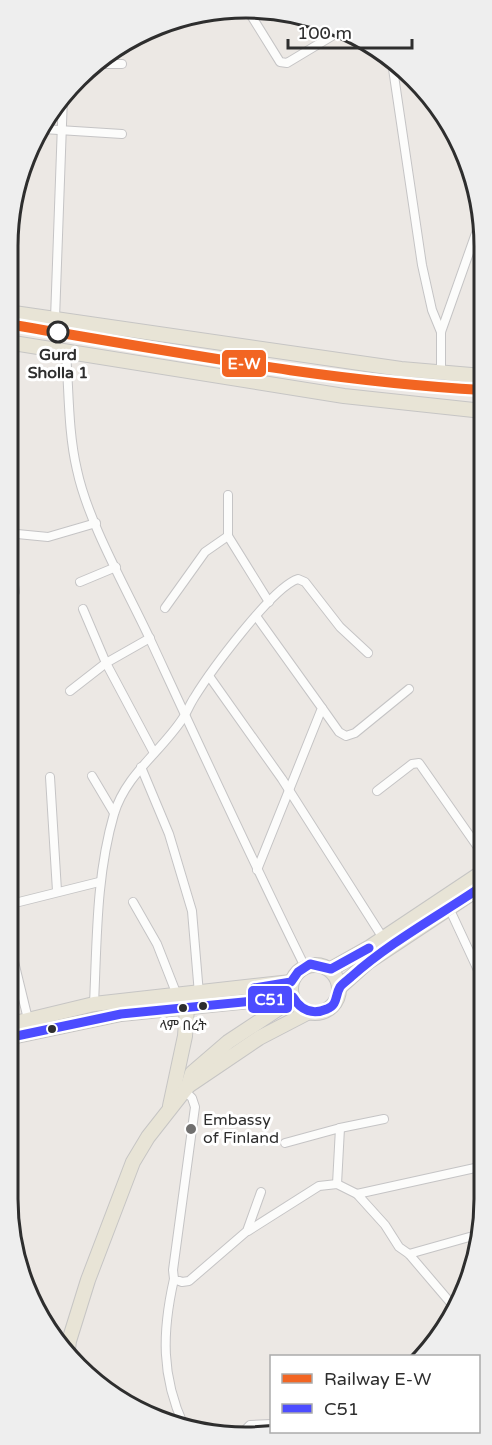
<svg xmlns="http://www.w3.org/2000/svg" width="492" height="1445" font-family="'Varela Round','Noto Sans Ethiopic',sans-serif">
<style>
.lines{fill:none;stroke-linecap:round;stroke-linejoin:round}
.street-casing{stroke:#c5c4c5;stroke-width:10}
.primary-casing{stroke:#c6c5c4;stroke-width:16}
.street{stroke:#fcfcfb;stroke-width:8}
.primary{stroke:#e8e4d6;stroke-width:14}
.bus-1-casing{stroke:#fff;stroke-width:14}
.bus-1{stroke:#4c4cff;stroke-width:9}
.rail-1-casing{stroke:#fff;stroke-width:15}
.rail-1{stroke:#f26522;stroke-width:10}
.stop-dot{fill:#fff;stroke:#2e2e2e;stroke-width:3}
.bus-dot{fill:#2e2e2e;stroke:#fff;stroke-width:2}
.poi-dot{fill:#706f6e;stroke:#fff;stroke-width:2}
.labels{text-anchor:middle;dominant-baseline:central;stroke-width:6;stroke-linejoin:round;paint-order:stroke}
.bus-label{font-size:14px;fill:#2e2e2e;stroke:#fff}
.stop-label{font-size:16px;font-weight:bold;fill:#2e2e2e;stroke:#fff}
.poi-label{font-size:16px;fill:#2e2e2e;stroke:#fff;text-anchor:start}
.rim{fill:none;stroke:#2e2e2e;stroke-width:3}
.line-badge{stroke:#fff;stroke-width:2}
.badge-label{font-size:16px;text-anchor:middle;font-weight:bold;fill:#fff}
</style>
<rect width="100%" height="100%" fill="#ece8e4"/>
<g class="lines">
<defs>
<g id="street">
<polyline points="249,12 280,62 287,63 342,30"/>
<polyline points="392,62 422,265 432,310 441,332"/>
<polyline points="99,64 122,64"/>
<polyline points="43,129 122,134"/>
<polyline points="55,319 63,96"/>
<path d="M66 352C69 390 68 432 77 470 88 522 126 588 149 637 200 747 251 858 305 967"/>
<polyline points="441,374 441,332 482,216"/>
<polyline points="228,495 228,536 269,602"/>
<polyline points="7,533 48,537 96,523"/>
<polyline points="7,537 15,592"/>
<polyline points="80,582 116,567"/>
<polyline points="165,608 205,552 228,536"/>
<polyline points="83,609 106,663 154,753"/>
<polyline points="256,616 322,708 257,870"/>
<polyline points="209,676 282,779 383,938"/>
<polyline points="7,677 12,695 7,700"/>
<polyline points="70,691 106,663 150,638"/>
<polyline points="322,708 339,732 346,736 355,733 409,689"/>
<polyline points="141,767 169,834 192,911 199,994"/>
<polyline points="92,776 114,813"/>
<polyline points="50,777 57,891"/>
<polyline points="377,791 412,764 419,763 484,856"/>
<polyline points="133,902 157,944 177,995"/>
<polyline points="7,905 99,882"/>
<polyline points="450,910 484,983"/>
<polyline points="7,933 28,1019"/>
<path d="M94 1004C97 940 96 876 114 814 126 774 161 752 183 718 187 712 190 704 194 698 210 672 272 587 298 579L305 582 340 627 368 653"/>
<polyline points="185,1091 192,1098 195,1107 173,1270 174,1279 182,1282 189,1281 247,1231 261,1192"/>
<polyline points="340,1128 384,1119"/>
<polyline points="285,1143 340,1128 337,1184"/>
<polyline points="248,1231 319,1186 337,1184 357,1194"/>
<polyline points="409,1254 480,1234"/>
<path d="M174 1279C162 1332 161 1376 184 1426"/>
<polyline points="455,1308 409,1254 399,1247 385,1225 357,1194 484,1166"/>
<polyline points="241,1434 250,1425 272,1424"/>
</g>
<g id="primary">
<polyline points="7,312 401,369 483,376"/>
<polyline points="7,342 344,396 483,411"/>
<circle cx="315" cy="989" r="24"/>
<polyline points="331,969 370,947 484,871"/>
<polyline points="340,987 368,962 484,885"/>
<polyline points="7,1025 94,1004 291,982"/>
<polyline points="7,1038 121,1014 290,997"/>
<polyline points="188,1086 259,1038 309,1012"/>
<polyline points="170,1106 185,1036 187,1008"/>
<polyline points="67,1357 69,1341 88,1280 133,1162 148,1137 188,1086 192,1073 228,1042 293,999"/>
</g>
</defs>
<use href="#street" class="street-casing"/>
<use href="#primary" class="primary-casing"/>
<use href="#street" class="street"/>
<use href="#primary" class="primary"/>
<defs>
<g id="bus-1">
<polyline points="254,988 291,982 298,972 310,964 331,969 369,948"/>
<path d="M7 1038 121 1014 293 997C301 1011 313 1015 327 1009 338 1005 335 995 340 987 343 983 348 980 351 977 390 942 440 915 484 885"/>
</g>
</defs>
<use href="#bus-1" class="bus-1-casing"/>
<use href="#bus-1" class="bus-1"/>
<defs>
<path id="rail-1" d="M7 324C166 350 322 381 483 390"/>
</defs>
<use href="#rail-1" class="rail-1-casing"/>
<use href="#rail-1" class="rail-1"/>
</g>
<circle class="stop-dot" cx="58" cy="332" r="10"/>
<g class="bus-dot">
<circle cx="203" cy="1006" r="5"/>
<circle cx="183" cy="1008" r="5"/>
<circle cx="52" cy="1029" r="5"/>
</g>
<circle class="poi-dot" cx="191" cy="1129" r="6"/>
<g class="labels">
<g class="bus-label">
<text x="183" y="1025">ላም በረት</text>
</g>
<g class="stop-label">
<text x="58" y="355">Gurd<tspan x="58" dy="18">Sholla 1</tspan></text>
</g>
<g class="poi-label">
<text x="203" y="1120">Embassy<tspan x="203" dy="18">of Finland</tspan></text>
</g>
</g>
<path d="M0 0H492V1445H0ZM246 18H246A228 228 0 0 1 474 246V1199A228 228 0 0 1 246 1427H246A228 228 0 0 1 18 1199V246A228 228 0 0 1 246 18Z" fill="#eee" fill-rule="evenodd"/>
<path class="rim" d="M246 18H246A228 228 0 0 1 474 246V1199A228 228 0 0 1 246 1427H246A228 228 0 0 1 18 1199V246A228 228 0 0 1 246 18Z"/>
<g class="line-badge">
<rect x="221" y="349" width="46" height="29" rx="6" fill="#f26522"/>
<rect x="247" y="985" width="46" height="29" rx="6" fill="#4c4cff"/>
</g>
<g class="badge-label">
<text x="244" y="369">E-W</text>
<text x="270" y="1005">C51</text>
</g>
<rect x="270" y="1355" width="210" height="78" fill="#ffffff" stroke="#ababab" stroke-width="1.5"/>
<rect x="282" y="1374" width="30" height="9" fill="#f26522" stroke="#ababab" stroke-width="1.5"/>
<text x="324" y="1385" font-size="18" fill="#2e2e2e">Railway E-W</text>
<rect x="282" y="1404" width="30" height="9" fill="#4c4cff" stroke="#ababab" stroke-width="1.5"/>
<text x="324" y="1415" font-size="18" fill="#2e2e2e">C51</text>
<path d="M288 39v9h124v-9" fill="none" stroke="#2e2e2e" stroke-width="3"/>
<text x="297" y="39" font-size="18" fill="#2e2e2e" stroke="#ffffff" stroke-width="4.5" paint-order="stroke">100 m</text>
</svg>
